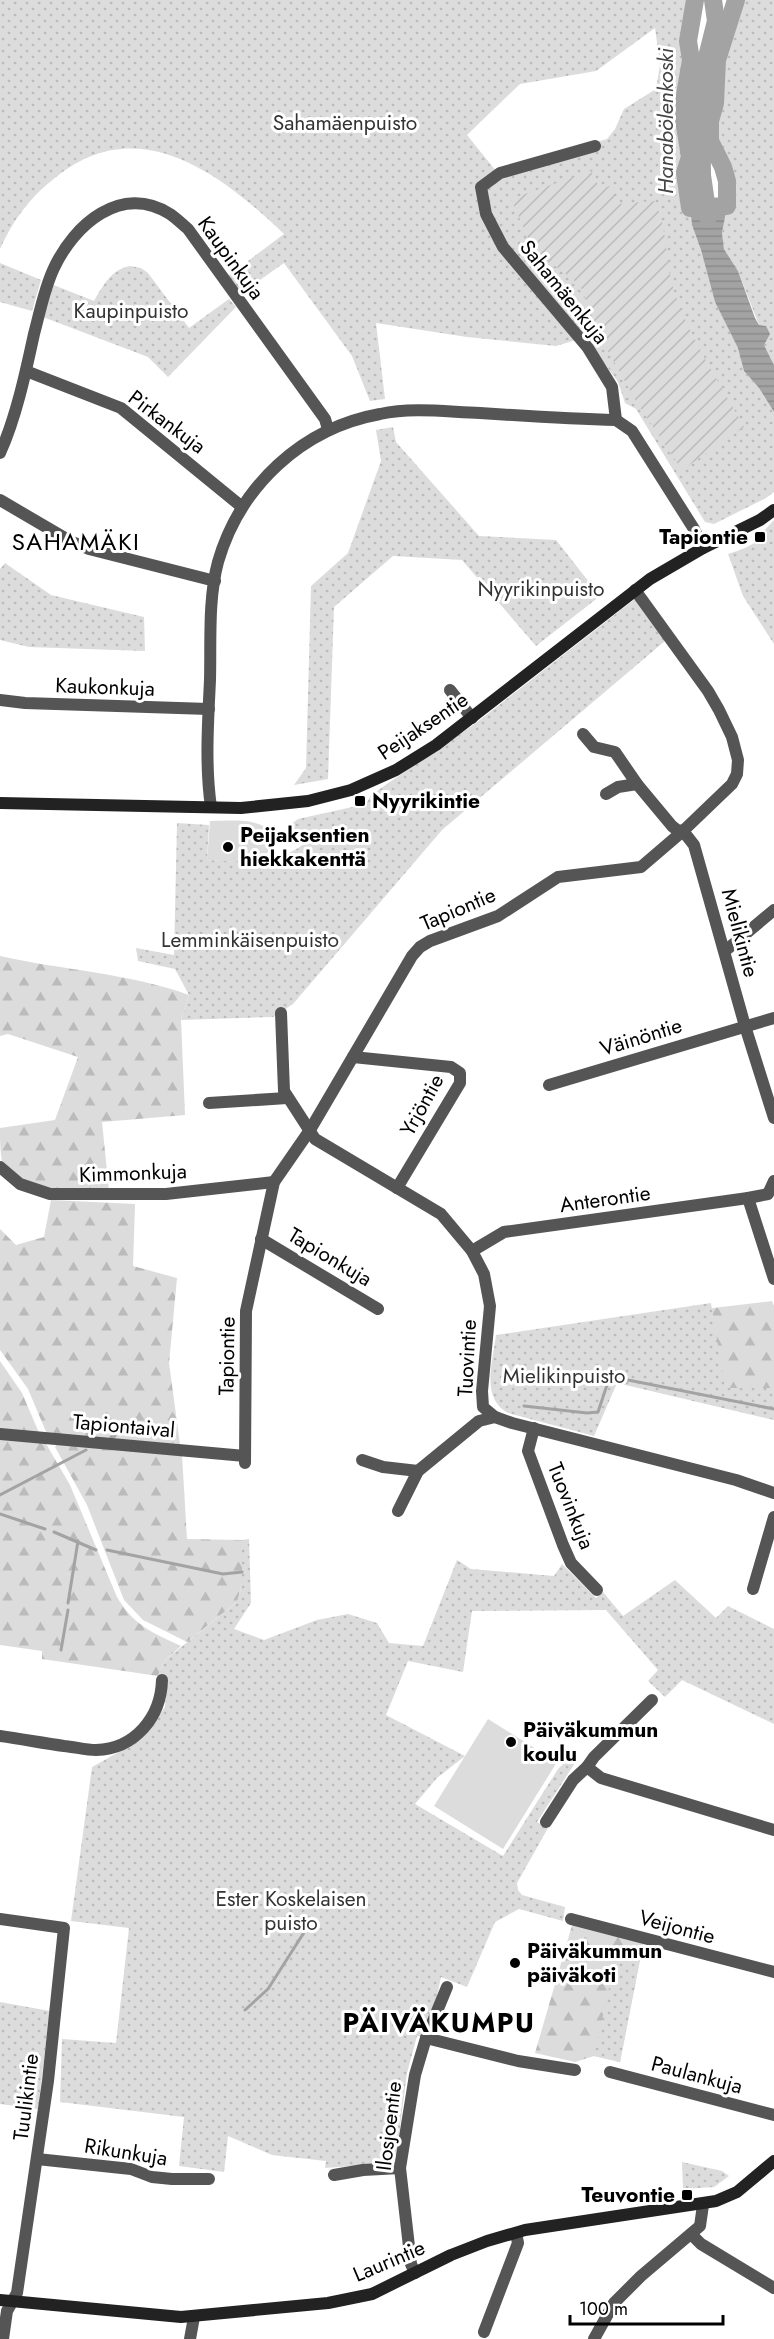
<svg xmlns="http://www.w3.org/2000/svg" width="774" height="2339" font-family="Jost,sans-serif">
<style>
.grass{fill:#dcdcdc}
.forest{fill:url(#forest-firs)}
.park{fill:url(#park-dots);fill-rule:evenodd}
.garden{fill:url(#garden-furrows)}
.water{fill:url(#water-rules)}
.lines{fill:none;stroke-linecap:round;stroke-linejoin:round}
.stream{stroke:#a3a3a3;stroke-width:3}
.river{stroke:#a3a3a3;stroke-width:18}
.street{stroke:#555;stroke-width:12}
.secondary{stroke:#222;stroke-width:12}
.poi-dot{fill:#000;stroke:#fff;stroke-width:2}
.labels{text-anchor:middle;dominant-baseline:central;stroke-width:6;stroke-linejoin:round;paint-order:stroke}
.park-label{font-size:21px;fill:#333;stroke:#fff}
.street-label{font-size:21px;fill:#000;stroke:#fff}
.poi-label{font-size:21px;font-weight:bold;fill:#000;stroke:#fff;text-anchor:start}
.water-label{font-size:22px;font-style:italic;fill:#444;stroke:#fff}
.quarter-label{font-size:24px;letter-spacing:1.5px;fill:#000;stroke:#fff}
.district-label{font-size:27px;font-weight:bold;letter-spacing:1.5px;fill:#000;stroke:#fff}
</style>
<defs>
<pattern id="forest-firs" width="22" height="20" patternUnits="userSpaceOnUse" patternTransform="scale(1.5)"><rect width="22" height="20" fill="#dcdcdc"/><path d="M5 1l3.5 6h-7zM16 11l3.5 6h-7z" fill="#bbb"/></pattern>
<pattern id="park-dots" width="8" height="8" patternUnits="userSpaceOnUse" patternTransform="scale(1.5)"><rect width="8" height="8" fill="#dcdcdc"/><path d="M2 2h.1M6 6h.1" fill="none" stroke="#bbb" stroke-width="1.8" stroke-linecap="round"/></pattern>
<pattern id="garden-furrows" width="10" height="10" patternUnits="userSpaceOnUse" patternTransform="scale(1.5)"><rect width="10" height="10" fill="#dcdcdc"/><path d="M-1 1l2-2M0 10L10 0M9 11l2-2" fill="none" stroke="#bbb"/></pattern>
<pattern id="water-rules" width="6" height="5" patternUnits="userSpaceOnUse" patternTransform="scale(1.5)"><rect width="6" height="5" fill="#a3a3a3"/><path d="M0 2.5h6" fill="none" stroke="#8b8b8b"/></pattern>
</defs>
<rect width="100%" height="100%" fill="#fff"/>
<g class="grass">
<path d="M210 821C236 821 256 817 277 835L265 857H249V863L207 860Z"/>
<polygon points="488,1719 557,1762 503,1849 434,1806"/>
</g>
<g class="forest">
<path d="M0 956C62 970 128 973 189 995L181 1020 185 1115 102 1122 109 1191C80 1190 19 1194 3 1165 0 1155 0 1139 0 1128L55 1120 78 1057 8 1034 0 1036Z"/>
<polygon points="51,1200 135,1204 133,1266 177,1278 169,1363 180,1444 47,1434 28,1389 0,1350 0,1229 16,1245 44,1237"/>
<polygon points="772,1301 774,1306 774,1400 694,1389 696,1310"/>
<polygon points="0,1361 22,1393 40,1435 0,1430"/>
<path d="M0 1437 45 1442 70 1485 117 1597C133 1625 153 1633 181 1646L165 1660 158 1676 42 1659V1651L0 1645Z"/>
<polygon points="57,1444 182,1455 187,1539 242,1540 242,1585 237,1602 187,1642 143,1620 124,1600 87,1505 55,1447"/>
<polygon points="573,1922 644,1940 620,2062 594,2056 575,2062 535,2053"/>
</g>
<g class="park">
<path d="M0 0H695L688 41 691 60 685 95 684 120 690 157 685 173 692 225 701 250 715 302 739 348 744 371 759 388 774 412V492L766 498 714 524 705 522 636 409 625 403 618 382 584 335 576 340 556 346 467 337 376 323 385 399 370 401 352 356 284 263 240 294 228 276 284 234C221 174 139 110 56 177 30 197 13 220 0 249ZM655 28 660 65 656 89 624 109 615 129 607 139 496 171 467 135 520 84 596 71Z"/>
<polygon points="736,0 774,0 774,365 764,345 759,325 738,271 724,249 722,233 728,195 727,181 723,167 710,141 710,121 715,103 717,60"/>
<polygon points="0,263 41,280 32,311 0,302"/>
<path d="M130 266 141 268 148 273 189 328 229 299 236 307 168 377 148 357 43 317 51 284 94 301C103 285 112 269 130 266Z"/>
<polygon points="393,427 396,442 479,536 556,540 600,596 536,646 462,560 393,556 334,607 328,779 294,785 306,768 311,586 348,553 381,461 376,430"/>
<polygon points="774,520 774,644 743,596 728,554 743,549 764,538 762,533"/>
<polygon points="5,563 51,595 144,617 145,651 29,647 0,640 0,569"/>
<path d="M635 599 665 641 442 830 293 1004 273 1017 181 1020 189 995 175 969 138 961 136 948 174 955 177 823 209 825 207 860C242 862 275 866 304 844L302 834 288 833 287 827 298 819 366 804 371 795 476 723Z"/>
<path d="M711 1303 725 1388H774V1420L617 1383 594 1436 508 1413C480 1398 493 1361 496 1335Z"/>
<polygon points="249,1539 251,1603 234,1629 264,1640 317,1620 348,1614 377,1623 389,1643 423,1646 457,1560 471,1569 554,1576 562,1564 596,1598 603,1592 623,1616 675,1580 716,1618 728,1606 774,1629 774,1724 682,1680 665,1697 648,1681 658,1670 606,1610 472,1611 463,1672 408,1661 386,1715 465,1756 437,1778 415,1804 503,1856 558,1769 569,1758 575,1763 537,1822 548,1828 517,1883 518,1890 522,1895 565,1907 563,1921 519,1909 495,1922 467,1987 441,1977 433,2016 423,2037 417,2036 407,2073 396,2157 392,2163 325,2168 326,2161 272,2155 228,2136 224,2172 179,2166 184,2117 60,2102 62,2039 116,2043 129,1928 71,1921 92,1767 142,1739 165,1707 167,1683 158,1676 165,1660 237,1602 242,1585 242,1540"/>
<polygon points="617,1952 640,1959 620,2062 594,2056"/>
<polygon points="0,2002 50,2011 38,2109 0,2104"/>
<polygon points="682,2162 722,2171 729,2176 714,2187 683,2189"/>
</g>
<path class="garden" d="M591 171 600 189 610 186 618 204 654 201C669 228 664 262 674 291 690 339 720 383 744 427L682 470 637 403 599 335 580 285 533 249 511 199Z"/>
<polygon class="water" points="727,206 722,233 724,249 738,271 755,318 759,325 766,326 770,334 764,345 774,365 774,412 759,388 744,371 738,348 715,302 701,250 692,225 690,208"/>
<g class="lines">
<g class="stream">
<polyline points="524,1406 587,1413 598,1412 609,1379 618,1378 774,1409"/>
<polyline points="111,1437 115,1436"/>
<polyline points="0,1495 86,1450"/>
<polyline points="0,1514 45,1529"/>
<polyline points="54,1532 96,1550"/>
<polyline points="107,1550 223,1574 242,1572"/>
<polyline points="68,1603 78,1541"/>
<polyline points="61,1650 68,1610"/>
<polyline points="245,2010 268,1989 310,1923"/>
</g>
<g class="river">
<polyline points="695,0 688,41 691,60 685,95 684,120 690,157 685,173 690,208 727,206 727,181 723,167 710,141 710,121 715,103 717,60 736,0"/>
<polyline points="708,217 702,175 701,81 716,21 713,0"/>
</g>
<g class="street">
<polyline points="595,146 500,173 481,187 486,214 503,247 588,348 612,387 616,420"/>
<polyline points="26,371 121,408 242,507"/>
<path d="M0 453C16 418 26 371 34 334 40 312 44 289 54 268 74 225 121 183 170 214 176 218 182 224 188 229L325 419 328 429"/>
<polyline points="0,500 70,541 89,549 215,581"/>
<polyline points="450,690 472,718"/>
<polyline points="0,700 25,703 209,709"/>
<polyline points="583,734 594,747 615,752 637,784 672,826 677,830 683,831 694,845 745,1026 774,1118"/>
<polyline points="606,794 618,787 637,784"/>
<path d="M211 807C205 766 208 722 210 680 211 642 208 599 218 562 240 486 302 428 380 414 413 407 447 412 480 413 525 416 571 419 616 420L632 431 694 529 703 548"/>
<polyline points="725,951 774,910"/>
<polyline points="281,1013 284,1091 315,1139 441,1214 472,1251 484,1274 490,1306 482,1391 483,1407 495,1417 512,1423 736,1480 774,1493"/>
<polyline points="353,1057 451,1067 460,1073 460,1083 397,1188"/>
<polyline points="549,1085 774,1018"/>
<polyline points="209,1103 287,1098"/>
<polyline points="0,1167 20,1184 50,1194 166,1194 274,1182"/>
<polyline points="774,1181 768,1194 748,1198 774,1279"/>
<polyline points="261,1239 378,1309"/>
<polyline points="472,1251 504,1232 748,1198"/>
<polyline points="534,1428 528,1451 563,1545 571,1563 597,1590"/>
<polyline points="0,1434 245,1456"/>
<polyline points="362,1460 383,1467 418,1471"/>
<polyline points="245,1463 246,1311 274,1182 310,1130 412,956 420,947 430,941 498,916 558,877 641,867 683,831 732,784 737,774 738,760 732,737 719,710 708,691 635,590"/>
<polyline points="398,1511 418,1471 479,1421 495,1417"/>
<polyline points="753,1589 774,1517"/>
<path d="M0 1736C21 1739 43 1743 64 1746 75 1747 86 1750 96 1750 135 1749 161 1717 162 1680"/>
<polyline points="587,1767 594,1757 652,1700"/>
<polyline points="546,1822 573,1780 587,1767 601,1778 774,1830"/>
<polyline points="0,1919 64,1928 48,2081 17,2293 7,2311 3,2339"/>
<polyline points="571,1919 774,1972"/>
<polyline points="426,2038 518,2061 575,2070"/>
<polyline points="610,2072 774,2115"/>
<polyline points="37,2159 131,2169 152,2177 172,2179 209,2179"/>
<polyline points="334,2175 363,2170 400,2168"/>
<polyline points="691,2234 701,2244 774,2288"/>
<polyline points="415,2273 411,2264 400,2168 415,2075 426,2038 447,1987"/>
<polyline points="484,2332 518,2243 516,2233"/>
<polyline points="190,2339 194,2317"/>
<polyline points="594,2339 614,2303 641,2276 700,2226 703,2205"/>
</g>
<g class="secondary">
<polyline points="0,803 241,808 308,801 351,790 396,770 436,745 650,579 703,548 760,520 774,510"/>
<polyline points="0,2300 181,2317 328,2303 372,2294 451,2255 487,2241 525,2230 716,2201 737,2192 774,2161"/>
</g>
</g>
<g class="poi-dot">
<rect x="754" y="531" width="12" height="12" rx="3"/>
<rect x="354" y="795" width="12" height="12" rx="3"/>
<circle cx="228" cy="847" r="6"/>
<circle cx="511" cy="1742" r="6"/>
<circle cx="515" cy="1963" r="6"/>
<rect x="681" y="2189" width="12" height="12" rx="3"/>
</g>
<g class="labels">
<g class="park-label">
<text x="345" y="123">Sahamäenpuisto</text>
<text x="131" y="311">Kaupinpuisto</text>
<text x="541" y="589">Nyyrikinpuisto</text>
<text x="250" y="940">Lemminkäisenpuisto</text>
<text x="564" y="1376">Mielikinpuisto</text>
<text x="291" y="1899">Ester Koskelaisen<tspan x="291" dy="24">puisto</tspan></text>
</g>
<g class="street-label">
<text transform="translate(231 258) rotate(54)">Kaupinkuja</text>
<text transform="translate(564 292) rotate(51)">Sahamäenkuja</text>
<text transform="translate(167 422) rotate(37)">Pirkankuja</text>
<text transform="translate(105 687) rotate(2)">Kaukonkuja</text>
<text transform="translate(423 726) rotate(-34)">Peijaksentie</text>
<text transform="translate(458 909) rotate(-23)">Tapiontie</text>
<text transform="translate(740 933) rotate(75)">Mielikintie</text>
<text transform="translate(641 1037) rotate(-17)">Väinöntie</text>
<text transform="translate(422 1105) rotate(-61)">Yrjöntie</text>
<text transform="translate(133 1173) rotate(-2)">Kimmonkuja</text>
<text transform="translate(605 1199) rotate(-8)">Anterontie</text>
<text transform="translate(330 1257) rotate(31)">Tapionkuja</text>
<text transform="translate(227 1356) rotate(-89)">Tapiontie</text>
<text transform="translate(467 1358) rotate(-87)">Tuovintie</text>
<text transform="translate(124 1426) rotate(5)">Tapiontaival</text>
<text transform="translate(571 1506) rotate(68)">Tuovinkuja</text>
<text transform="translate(677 1927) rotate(15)">Veijontie</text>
<text transform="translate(697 2075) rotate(15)">Paulankuja</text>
<text transform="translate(26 2097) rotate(-83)">Tuulikintie</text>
<text transform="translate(389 2126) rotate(-83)">Ilosjoentie</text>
<text transform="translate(126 2152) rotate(9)">Rikunkuja</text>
<text transform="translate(389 2261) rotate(-23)">Laurintie</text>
</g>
<g class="poi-label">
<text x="748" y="537" text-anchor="end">Tapiontie</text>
<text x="372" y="801">Nyyrikintie</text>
<text x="240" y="835">Peijaksentien<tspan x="240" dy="24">hiekkakenttä</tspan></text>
<text x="523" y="1730">Päiväkummun<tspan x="523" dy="24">koulu</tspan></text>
<text x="527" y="1951">Päiväkummun<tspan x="527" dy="24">päiväkoti</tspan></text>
<text x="675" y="2195" text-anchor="end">Teuvontie</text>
</g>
<g class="water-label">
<text transform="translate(665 121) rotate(-90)">Hanabölenkoski</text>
</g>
<g class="quarter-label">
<text x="76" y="541">SAHAMÄKI</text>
</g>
<g class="district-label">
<text x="439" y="2022">PÄIVÄKUMPU</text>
</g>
</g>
<path d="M570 2315v9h153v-9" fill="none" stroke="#000000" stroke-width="3"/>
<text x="579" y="2315" font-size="18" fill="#000000" stroke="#ffffff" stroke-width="4.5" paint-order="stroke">100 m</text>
</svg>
